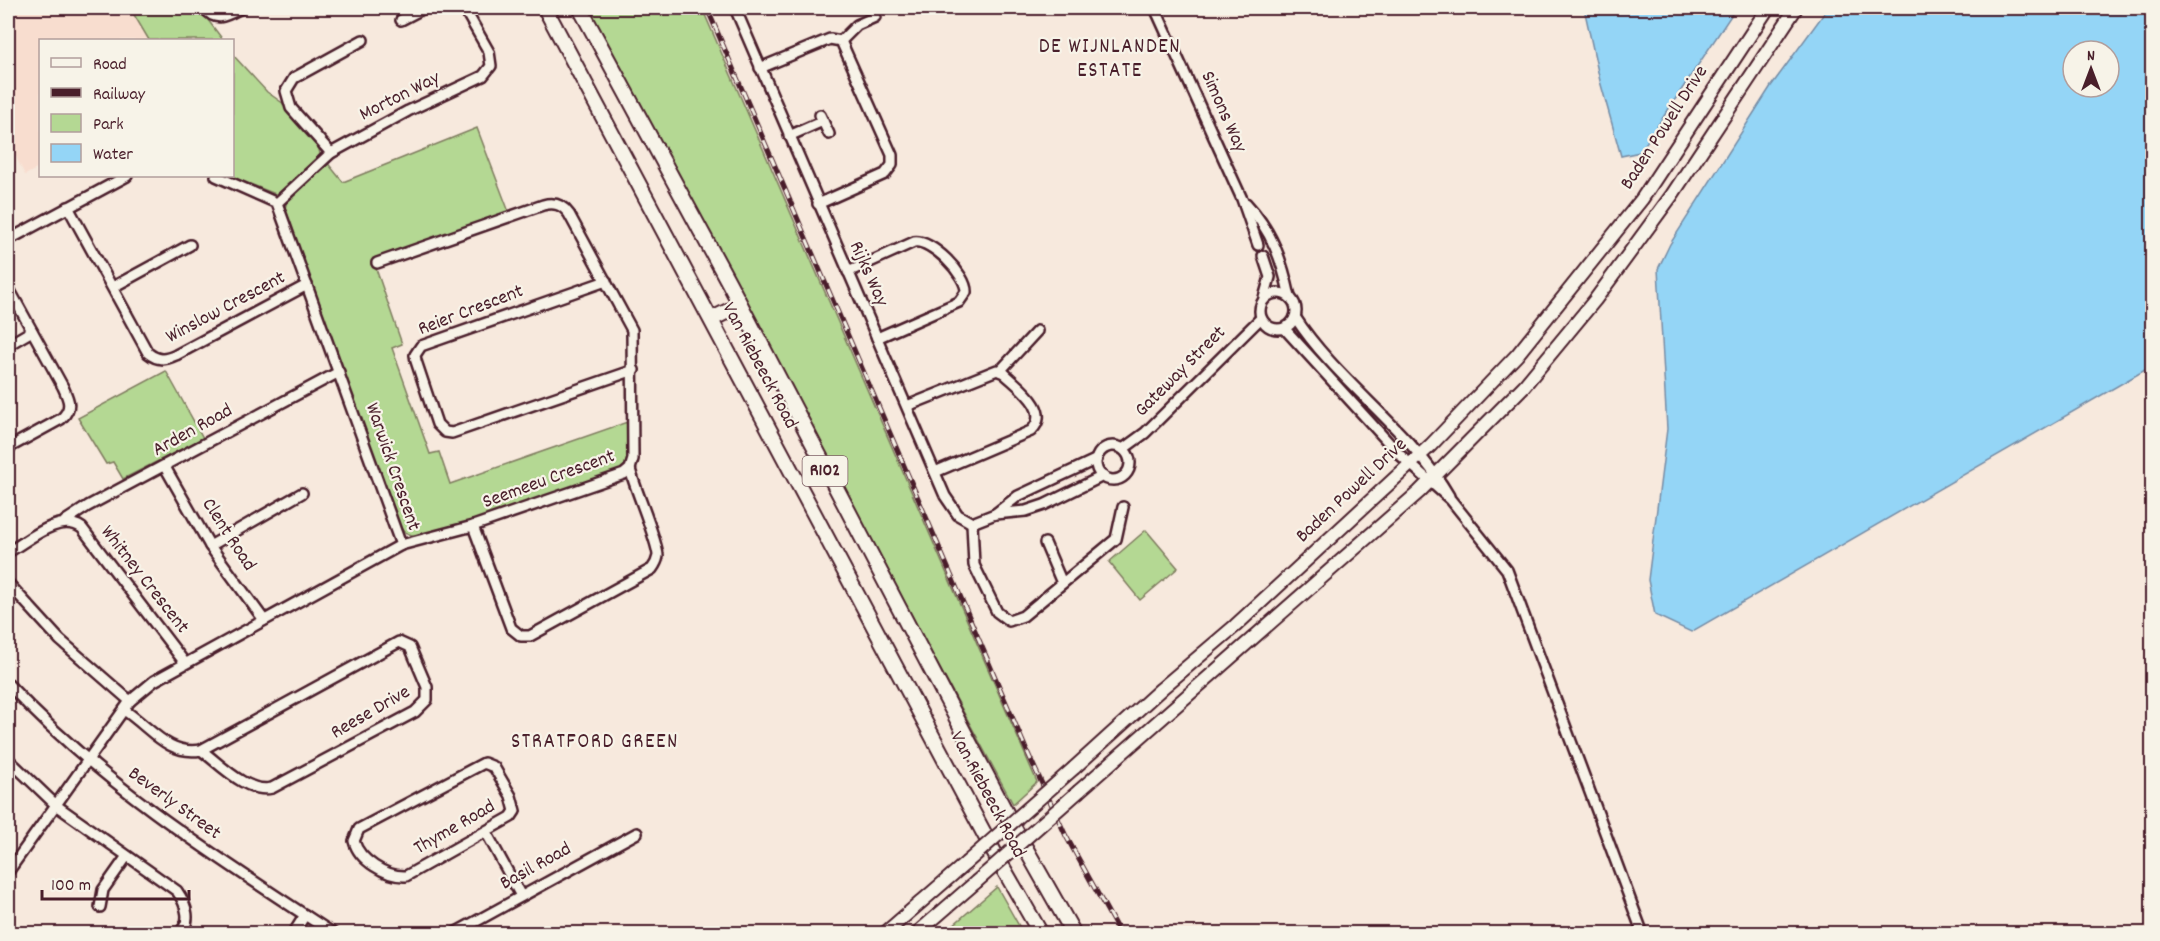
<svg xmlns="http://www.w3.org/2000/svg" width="2160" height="941" font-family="Dekko,sans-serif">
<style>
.built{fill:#f8ddcf}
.green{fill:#b4d893;stroke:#7f7c5f;stroke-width:1.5}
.water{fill:#94d5f6;stroke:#768ca5;stroke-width:1.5;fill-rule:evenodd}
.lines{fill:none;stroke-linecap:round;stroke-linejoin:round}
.minor-casing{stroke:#4a1f2b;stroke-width:14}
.secondary-casing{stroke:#4a1f2b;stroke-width:16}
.primary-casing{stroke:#4a1f2b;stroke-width:18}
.minor{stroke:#f7f3e8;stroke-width:9}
.secondary{stroke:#f7f3e8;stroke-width:12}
.primary{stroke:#f7f3e8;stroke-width:14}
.rail-casing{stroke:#4a1f2b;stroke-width:5}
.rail{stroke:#f7f3e8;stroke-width:3;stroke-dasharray:9;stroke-linecap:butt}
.secondary-bridge-casing{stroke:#4a1f2b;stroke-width:16;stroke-linecap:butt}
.secondary-bridge{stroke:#f7f3e8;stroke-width:12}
.labels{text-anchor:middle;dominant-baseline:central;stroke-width:4.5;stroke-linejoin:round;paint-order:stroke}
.shield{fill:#f7f3e8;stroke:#7e5f64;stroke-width:1.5}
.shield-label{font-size:18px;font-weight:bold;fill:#4a1f2b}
.street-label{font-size:20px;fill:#4a1f2b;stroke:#f7f3e8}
.neighbourhood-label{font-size:21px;letter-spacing:1.5px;fill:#4a1f2b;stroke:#f7f3e8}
</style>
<rect width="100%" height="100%" fill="#f7e9dd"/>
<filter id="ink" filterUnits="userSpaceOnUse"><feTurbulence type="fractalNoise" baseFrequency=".0167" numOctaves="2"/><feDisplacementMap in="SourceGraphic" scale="12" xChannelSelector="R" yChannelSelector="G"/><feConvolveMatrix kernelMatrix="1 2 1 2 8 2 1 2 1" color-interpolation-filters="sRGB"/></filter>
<g filter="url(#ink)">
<polygon class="built" points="8,8 130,8 149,40 40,40 40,167 25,175 8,141"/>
<g class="green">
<polygon points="130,8 199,8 223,40 149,40"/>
<polygon points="584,8 702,8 1037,782 1013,804"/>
<polygon points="233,55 267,92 284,104 318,145 320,154 316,161 278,195 230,176 232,176"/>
<path d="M477 128 509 212 373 260 402 344 392 348 430 454 439 452 450 484 630 421C629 437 634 460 620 470L454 528 414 536 404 532 400 527 285 208 288 198 326 161 343 182Z"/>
<polygon points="166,371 203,438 123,479 113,462 106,464 78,418"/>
<polygon points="1146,530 1178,568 1140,600 1109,562"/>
<polygon points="997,887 1023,933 944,933"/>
</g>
<g class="water">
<polygon points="1584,8 1736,8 1640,152 1621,156 1600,81"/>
<path d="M1828 8H2152V366L1691 632 1655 615 1648 580 1667 429 1658 269 1670 244 1771 86ZM2073 51H2109V87H2073Z"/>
</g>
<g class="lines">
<defs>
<g id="minor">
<path d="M204 8C216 23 226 16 241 8"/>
<polyline points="735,8 945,496 958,515 972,523"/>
<polyline points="1155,8 1242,199 1258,245"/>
<polyline points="401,20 424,8"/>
<polyline points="841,41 857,25 875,17"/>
<polyline points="760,68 830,39 841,41 892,155 892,165 885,174 818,204"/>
<polyline points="820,115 829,134"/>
<polyline points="789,136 823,121"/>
<polyline points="331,153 291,108 286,91 294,78 363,40"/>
<polyline points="216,176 277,203 401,545"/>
<polyline points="277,203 331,153 408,111 483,76 491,66 489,52 464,8"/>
<path d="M1246 203C1272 231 1282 260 1290 297"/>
<path d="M68 207 148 353C158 361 165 360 176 355L307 285"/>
<polyline points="8,240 127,176"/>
<polyline points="1263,256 1270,277 1264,298"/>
<path d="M848 272 914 242C931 239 967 275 966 292L959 302 877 338"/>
<polyline points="606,281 421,346 415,355 416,361 437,424 445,432 452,433 634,370"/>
<path d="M8 287 63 387C69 400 73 408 61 419L8 448"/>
<polyline points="113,287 190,245"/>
<circle cx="1278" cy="311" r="18"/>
<path d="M1295 317C1337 382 1412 431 1449 496"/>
<polyline points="1284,328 1399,454 1451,500 1507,570 1643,934"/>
<polyline points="8,345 32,331"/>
<polyline points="1000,371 1037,331"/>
<path d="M907 406 997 370 1004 373C1018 387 1053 410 1031 431L935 472"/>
<circle cx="1113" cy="463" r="17"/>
<polyline points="1123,449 1145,433 1261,318"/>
<polyline points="165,467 210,546 264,620"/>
<polyline points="995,514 1018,496 1097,459"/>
<polyline points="65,521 88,506 339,372"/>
<polyline points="972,523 974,565 997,612 1009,621 1023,616 1116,539 1123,507"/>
<polyline points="972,523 995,514 1026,511 1044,505 1103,476"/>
<path d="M473 526 511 628 521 636H530L652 569C655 565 657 562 658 556 658 542 635 489 630 469"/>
<polyline points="1045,543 1062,583"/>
<polyline points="210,546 302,493"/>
<path d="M8 552C28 541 59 512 82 528L185 663"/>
<polyline points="8,583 60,640 130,701"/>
<path d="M8 684C102 785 219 859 334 934"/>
<path d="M124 710C151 728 168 756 201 750L399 642 410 647 427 687V700L415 712 272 788C247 794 220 764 201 750"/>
<path d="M8 759 57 806 177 891C186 904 194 924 177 934"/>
<path d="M484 763 494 767 511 796 515 811 511 817 406 876C386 877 359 860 354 841L359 829Z"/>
<polyline points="486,832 521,896"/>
<path d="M8 872 130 701 154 681 401 545 473 526 624 474 630 469 633 459 632 330 569 214C562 204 554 202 543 205L377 263"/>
<polyline points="100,907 103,890 127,856"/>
<polyline points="293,934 305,915"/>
<polyline points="453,934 637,833"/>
</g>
<g id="secondary">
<polyline points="1074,768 1161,689 1235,626 1431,445 1517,355 1642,199 1768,8"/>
<polyline points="1079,791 1419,492 1524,386 1595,300 1672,195 1796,8"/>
<polyline points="884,934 966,863"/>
<polyline points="916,934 976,882"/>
</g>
<g id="primary">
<polyline points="545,8 995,854 1041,934"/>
<polyline points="580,8 729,283 1014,828 1074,934"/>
<polyline points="712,319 740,305"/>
</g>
</defs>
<use href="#minor" class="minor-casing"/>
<use href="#secondary" class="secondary-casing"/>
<use href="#primary" class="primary-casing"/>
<use href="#minor" class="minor"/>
<use href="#secondary" class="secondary"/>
<use href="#primary" class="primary"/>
<defs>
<polyline id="rail" points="707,8 1026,749 1066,836 1120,934"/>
</defs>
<use href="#rail" class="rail-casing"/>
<use href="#rail" class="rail"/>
<defs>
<g id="secondary-bridge">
<polyline points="966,863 1074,768"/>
<polyline points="976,882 1079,791"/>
</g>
</defs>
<use href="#secondary-bridge" class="secondary-bridge-casing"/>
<use href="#secondary-bridge" class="secondary-bridge"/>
</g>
</g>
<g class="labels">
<rect class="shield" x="802.5" y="456" width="45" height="30" rx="4.5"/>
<g class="shield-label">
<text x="825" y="471">R102</text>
</g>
<g class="street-label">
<text transform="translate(400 97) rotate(-27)">Morton Way</text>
<text transform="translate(1223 112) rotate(66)">Simons Way</text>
<text transform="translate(1665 128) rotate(-57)">Baden Powell Drive</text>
<text transform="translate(868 274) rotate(66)">Rijks Way</text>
<text transform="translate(226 308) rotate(-28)">Winslow Crescent</text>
<text transform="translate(471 311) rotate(-21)">Reier Crescent</text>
<text transform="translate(759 366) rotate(62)">Van Riebeeck Road</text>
<text transform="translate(1181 372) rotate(-45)">Gateway Street</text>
<text transform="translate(193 431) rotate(-29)">Arden Road</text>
<text transform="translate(392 467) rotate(71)">Warwick Crescent</text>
<text transform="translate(549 480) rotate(-20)">Seemeeu Crescent</text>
<text transform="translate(1352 491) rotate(-43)">Baden Powell Drive</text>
<text transform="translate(228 535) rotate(57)">Clent Road</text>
<text transform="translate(144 580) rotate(52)">Whitney Crescent</text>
<text transform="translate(371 713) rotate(-30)">Reese Drive</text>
<text transform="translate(987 795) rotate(62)">Van Riebeeck Road</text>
<text transform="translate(174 804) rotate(36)">Beverly Street</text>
<text transform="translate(455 828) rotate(-30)">Thyme Road</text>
<text transform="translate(536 867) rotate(-29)">Basil Road</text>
</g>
<g class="neighbourhood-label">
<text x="1110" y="48">DE WIJNLANDEN<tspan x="1110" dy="24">ESTATE</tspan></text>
<text x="595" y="743">STRATFORD GREEN</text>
</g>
</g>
<rect width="2160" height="941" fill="none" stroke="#f7f3e8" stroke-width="30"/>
<rect x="15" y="15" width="2130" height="911" fill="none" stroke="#4a1f2b" stroke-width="2" filter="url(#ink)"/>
<rect x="39" y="39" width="195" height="138" fill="#f7f3e8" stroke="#b29e9c" stroke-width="1.5"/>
<rect x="51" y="58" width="30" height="9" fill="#f7f3e8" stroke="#b29e9c" stroke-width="1.5"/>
<text x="93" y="69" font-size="18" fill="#4a1f2b">Road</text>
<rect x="51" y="88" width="30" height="9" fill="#4a1f2b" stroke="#b29e9c" stroke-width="1.5"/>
<text x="93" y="99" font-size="18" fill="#4a1f2b">Railway</text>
<rect x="51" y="114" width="30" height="18" fill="#b4d893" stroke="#b29e9c" stroke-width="1.5"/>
<text x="93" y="129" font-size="18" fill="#4a1f2b">Park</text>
<rect x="51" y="144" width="30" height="18" fill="#94d5f6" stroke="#b29e9c" stroke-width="1.5"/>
<text x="93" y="159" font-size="18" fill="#4a1f2b">Water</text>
<g transform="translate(2091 69)"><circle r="28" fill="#f7f3e8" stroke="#b29e9c" stroke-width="1.5"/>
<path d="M0-4.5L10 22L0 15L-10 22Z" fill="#4a1f2b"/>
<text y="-9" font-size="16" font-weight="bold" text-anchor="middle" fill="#4a1f2b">N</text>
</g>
<path d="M42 890v9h147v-9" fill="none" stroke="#4a1f2b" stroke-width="3"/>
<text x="51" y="890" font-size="18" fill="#4a1f2b" stroke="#f7f3e8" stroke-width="4.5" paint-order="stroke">100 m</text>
</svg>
